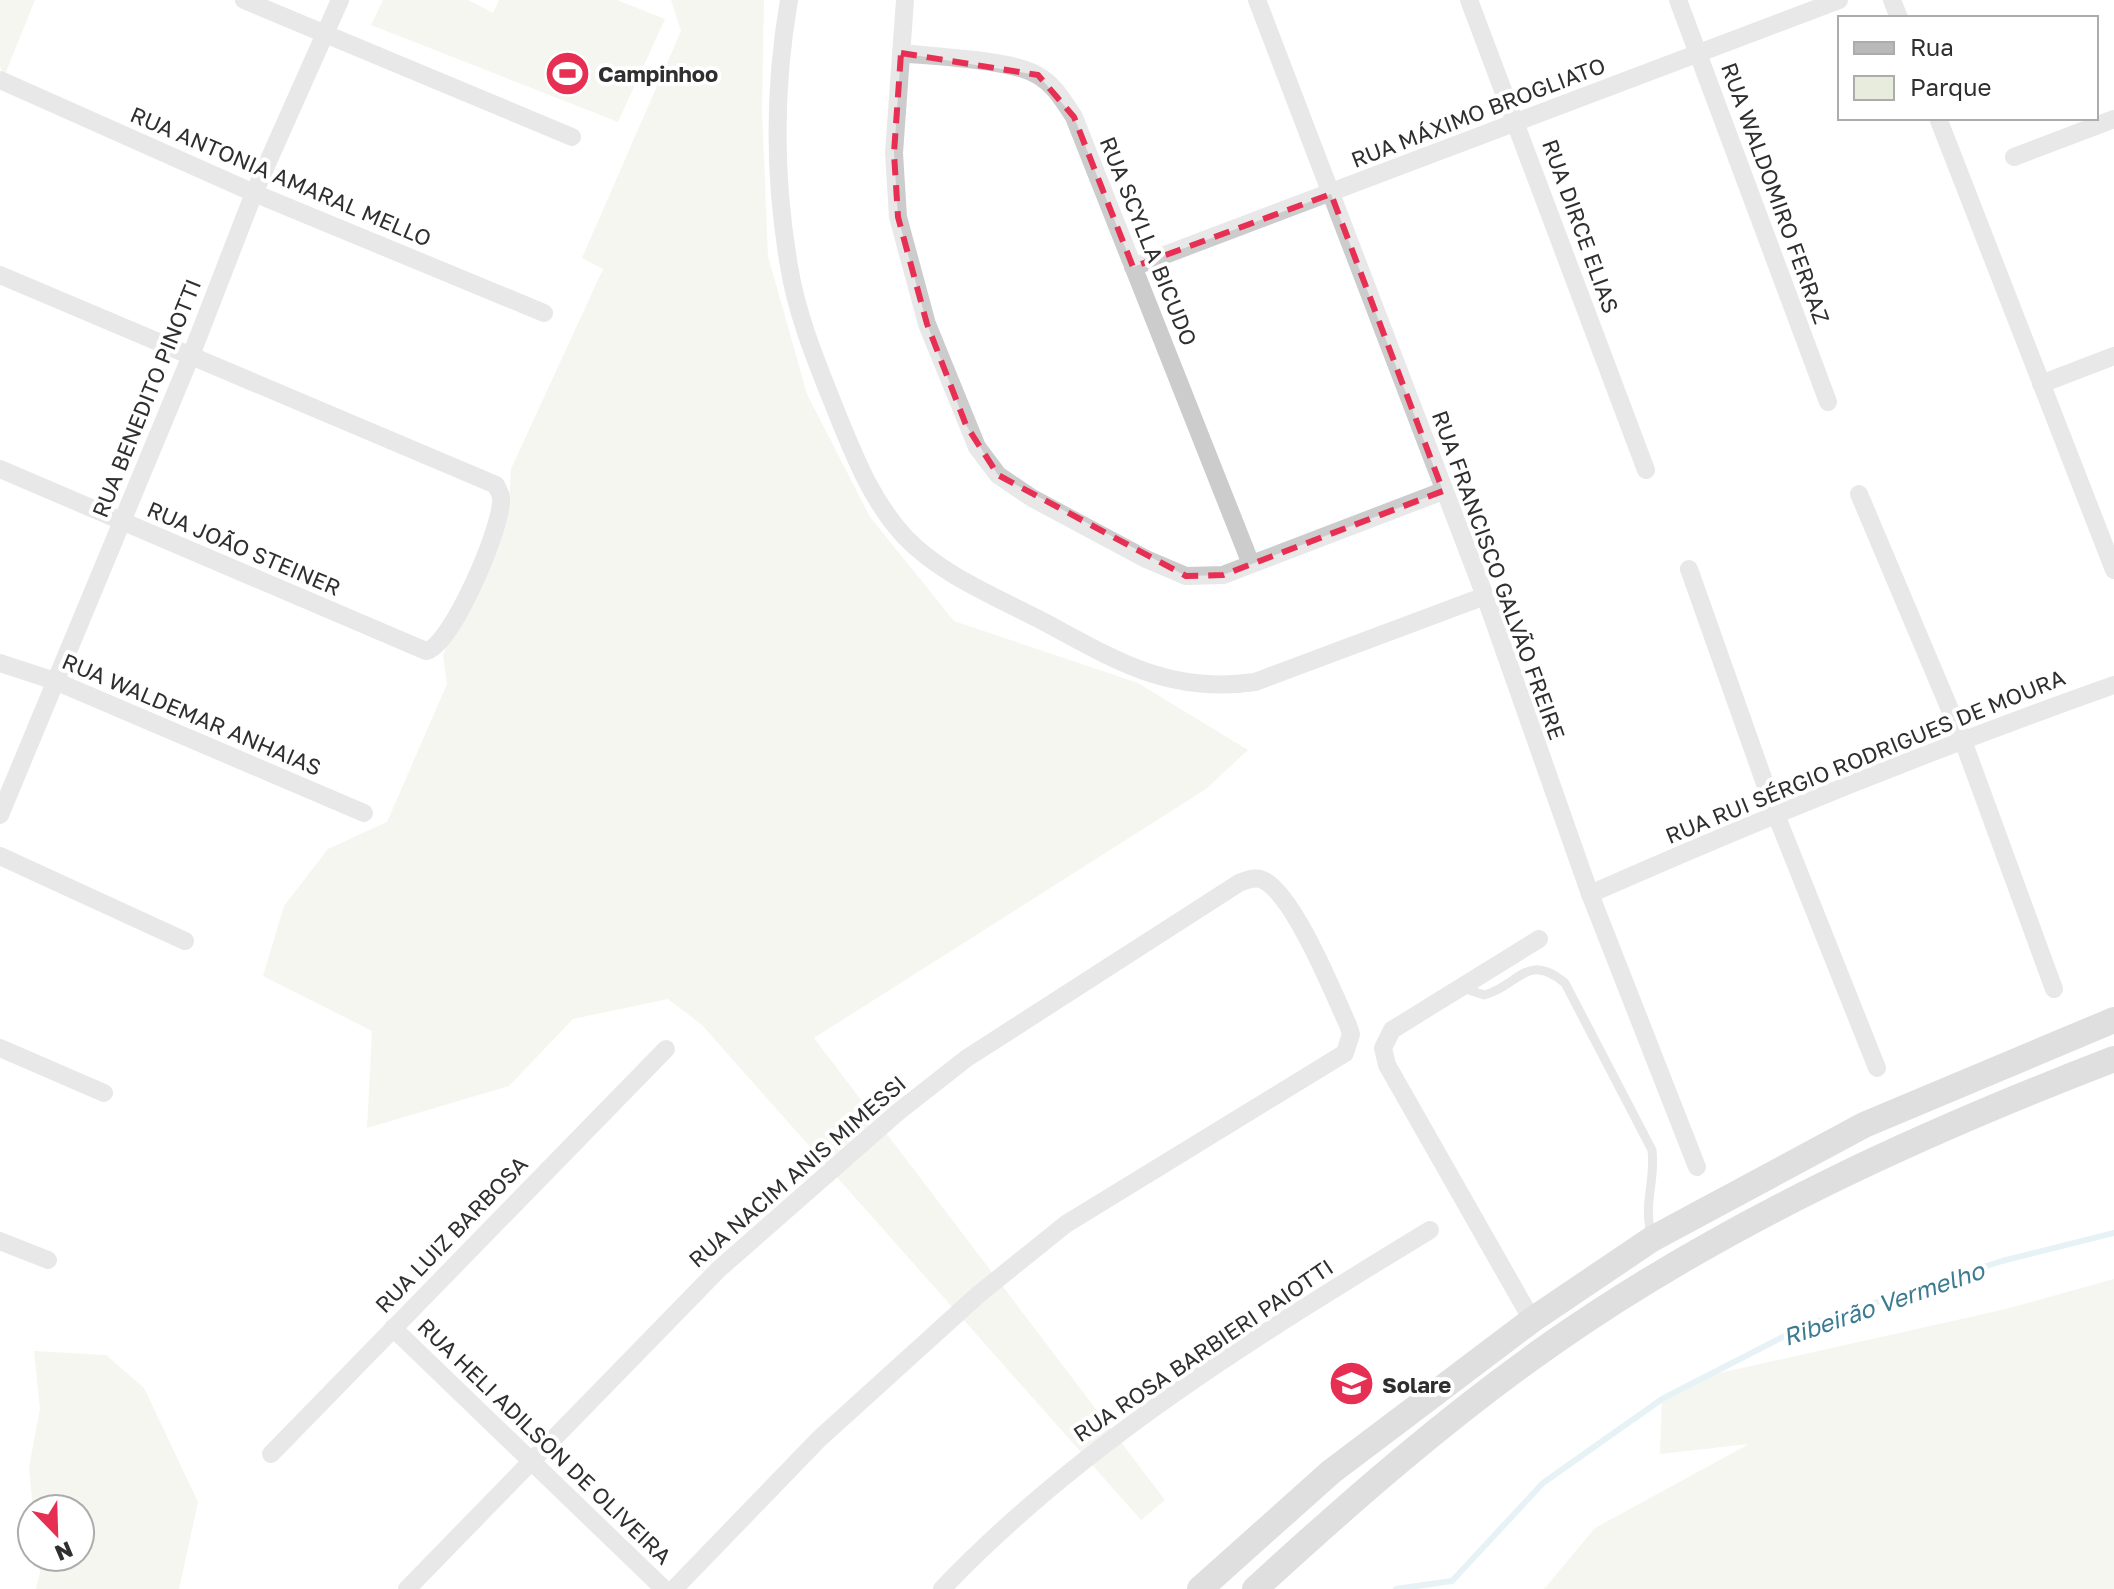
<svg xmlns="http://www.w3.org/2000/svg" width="2114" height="1589" font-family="'Golos Text',sans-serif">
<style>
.green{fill:#e7ecdc}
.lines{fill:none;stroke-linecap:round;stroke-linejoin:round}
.stream{stroke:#c8e3ec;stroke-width:6}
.lane{stroke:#ccc;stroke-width:9}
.street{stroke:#ccc;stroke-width:18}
.secondary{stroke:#b9b9b9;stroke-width:26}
.marked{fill:none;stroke:#e72f54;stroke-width:6;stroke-dasharray:16 10;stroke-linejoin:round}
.labels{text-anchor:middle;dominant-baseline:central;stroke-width:8;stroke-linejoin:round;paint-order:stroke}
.poi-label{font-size:22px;font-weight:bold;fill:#2f2f2f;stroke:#fff;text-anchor:start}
.street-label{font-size:22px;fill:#2f2f2f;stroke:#fff}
.water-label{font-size:24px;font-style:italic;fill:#3c7b91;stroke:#fff}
</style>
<rect width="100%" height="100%" fill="#fff"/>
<g class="green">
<polygon points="0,0 35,0 4,77 0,66"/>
<polygon points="383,0 468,0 493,13 499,0 617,0 665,19 618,122 371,25"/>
<polygon points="671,0 764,0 762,111 768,256 807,394 870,517 954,621 1138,683 1248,750 1206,789 814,1038 1165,1500 1141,1520 702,1025 668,999 573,1019 509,1086 367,1128 372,1031 263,976 284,906 328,849 387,822 447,684 443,655 509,504 511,469 603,269 582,258 681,31"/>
<polygon points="2114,1279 2114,1589 1544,1589 1595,1528 1749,1444 1660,1454 1662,1399 1706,1376 2006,1309"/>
<polygon points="34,1351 106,1355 144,1388 198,1502 179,1589 36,1589 40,1573 38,1557 80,1557 80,1509 33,1509 29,1467 40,1409"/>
</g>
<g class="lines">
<polyline class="stream" points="1396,1589 1452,1581 1543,1483 1662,1399 1804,1326 2002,1261 2114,1233"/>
<path class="lane" d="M1463 988 1484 995C1519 986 1526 951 1565 983L1652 1150C1656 1182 1642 1204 1652 1237"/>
<g class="street">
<polyline points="244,0 572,137"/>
<path d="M789 0C774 87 774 179 789 266 797 317 819 368 838 416 856 460 872 501 905 537 943 577 1002 599 1050 625 1120 663 1172 694 1255 682L1485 596"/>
<polyline points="905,0 894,153 898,217 927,324 977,447 998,475 1032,498 1146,559 1186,576 1223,575 1443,491"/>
<polyline points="1257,0 1485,596 1590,894 1697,1167"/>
<polyline points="1469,0 1646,470"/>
<polyline points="1678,0 1828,402"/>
<polyline points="1892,0 1899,18"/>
<path d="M901 53C935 57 1010 59 1037 75 1054 84 1064 102 1074 117L1251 564"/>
<polyline points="0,80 254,193 544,313"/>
<polyline points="1938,118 2114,570"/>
<polyline points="2014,157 2114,119"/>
<polyline points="1133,267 1839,0"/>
<path d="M0 275 496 485C497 487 501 496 501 497 504 524 451 647 426 651L0 469"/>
<polyline points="2041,384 2114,356"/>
<polyline points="1859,494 1962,738 2054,989"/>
<polyline points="1689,569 1775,812 1877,1068"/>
<polyline points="0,663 55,681 364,813"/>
<polyline points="0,815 190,358 254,193 340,0"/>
<polyline points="0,856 185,941"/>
<path d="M1590 894C1762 818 1936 748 2114 685"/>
<polyline points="0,1048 104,1093"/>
<polyline points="0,1241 48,1260"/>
<polyline points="1532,1320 1387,1065 1383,1048 1392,1030 1539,939"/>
<polyline points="393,1328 664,1589"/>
<polyline points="271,1454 666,1049"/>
<path d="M407 1589 719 1269 898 1112 967 1058 1239 883C1247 880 1255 876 1263 880 1294 895 1333 992 1348 1025L1351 1034 1345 1053 1066 1224 979 1294 819 1439 674 1589"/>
<path d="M942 1589C1082 1442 1258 1335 1430 1230"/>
</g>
<g class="secondary">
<polyline points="1200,1589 1332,1471 1532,1320 1652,1239 1864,1125 2114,1020"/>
<path d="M1255 1589C1350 1502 1448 1416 1554 1342 1726 1222 1919 1134 2114 1059"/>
</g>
</g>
<path d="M0 0H2114V1589H0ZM901 53 1038 75 1074 117 1133 267 1331 194 1443 491 1223 575 1186 576 998 475 966 425 927 324 898 217 894 153Z" fill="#fff" fill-opacity=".55" fill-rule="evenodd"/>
<path class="marked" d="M901 53 1038 75 1074 117 1133 267 1331 194 1443 491 1223 575 1186 576 998 475 966 425 927 324 898 217 894 153Z"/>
<defs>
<symbol id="stadium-disc" viewBox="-11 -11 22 22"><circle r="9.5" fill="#e72f54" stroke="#fff"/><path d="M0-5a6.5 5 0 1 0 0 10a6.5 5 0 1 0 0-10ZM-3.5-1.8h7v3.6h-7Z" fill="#fff"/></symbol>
<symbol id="school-disc" viewBox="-11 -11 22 22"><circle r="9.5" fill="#e72f54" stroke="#fff"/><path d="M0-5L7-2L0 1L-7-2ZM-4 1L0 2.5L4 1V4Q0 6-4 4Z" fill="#fff"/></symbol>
</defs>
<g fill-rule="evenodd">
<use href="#stadium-disc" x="542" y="48" width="51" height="51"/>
<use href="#school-disc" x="1326" y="1358" width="51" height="51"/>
</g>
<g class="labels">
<g class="poi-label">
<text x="598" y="73">Campinhoo</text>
<text x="1382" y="1384">Solare</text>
</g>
<g class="street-label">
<text transform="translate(1478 112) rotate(-21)">RUA MÁXIMO BROGLIATO</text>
<text transform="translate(281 176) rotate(23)">RUA ANTONIA AMARAL MELLO</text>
<text transform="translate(1776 193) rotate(70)">RUA WALDOMIRO FERRAZ</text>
<text transform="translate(1581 226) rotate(70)">RUA DIRCE ELIAS</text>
<text transform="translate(1149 241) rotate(68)">RUA SCYLLA BICUDO</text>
<text transform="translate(146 398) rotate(-68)">RUA BENEDITO PINOTTI</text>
<text transform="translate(244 548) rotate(23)">RUA JOÃO STEINER</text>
<text transform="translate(1499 575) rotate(70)">RUA FRANCISCO GALVÃO FREIRE</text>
<text transform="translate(192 714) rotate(23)">RUA WALDEMAR ANHAIAS</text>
<text transform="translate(1865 756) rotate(-22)">RUA RUI SÉRGIO RODRIGUES DE MOURA</text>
<text transform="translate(797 1171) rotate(-41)">RUA NACIM ANIS MIMESSI</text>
<text transform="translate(451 1234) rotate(-46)">RUA LUIZ BARBOSA</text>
<text transform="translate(1203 1350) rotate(-34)">RUA ROSA BARBIERI PAIOTTI</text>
<text transform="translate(545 1441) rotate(44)">RUA HELI ADILSON DE OLIVEIRA</text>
</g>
<g class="water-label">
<text transform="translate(1883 1303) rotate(-19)">Ribeirão Vermelho</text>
</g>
</g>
<rect x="1838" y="16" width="260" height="104" fill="#ffffff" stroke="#acacac" stroke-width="2"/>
<rect x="1854" y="42" width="40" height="12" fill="#b9b9b9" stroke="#acacac" stroke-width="2"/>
<text x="1910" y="56" font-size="24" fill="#2f2f2f">Rua</text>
<rect x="1854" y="76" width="40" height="24" fill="#e7ecdc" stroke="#acacac" stroke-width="2"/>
<text x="1910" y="96" font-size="24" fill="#2f2f2f">Parque</text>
<g transform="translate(56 1533) rotate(157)"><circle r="38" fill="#ffffff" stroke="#acacac" stroke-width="2"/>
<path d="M0-6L14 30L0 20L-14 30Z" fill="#e72f54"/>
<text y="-12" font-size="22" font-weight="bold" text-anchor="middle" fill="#2f2f2f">N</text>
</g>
</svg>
